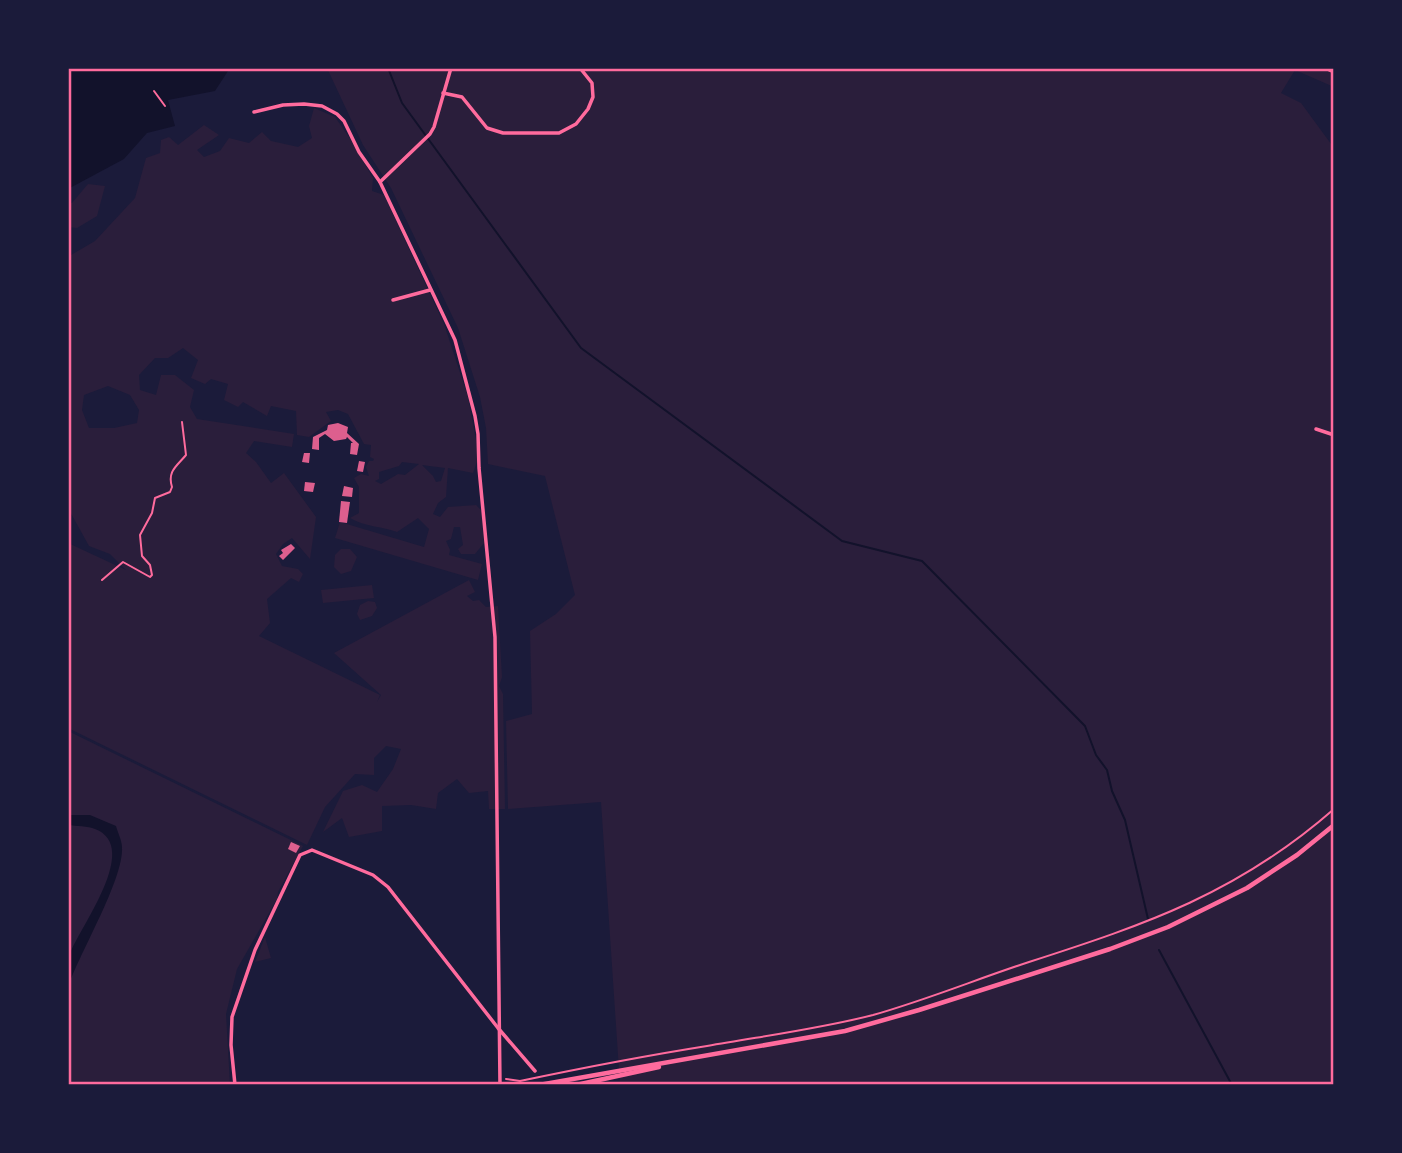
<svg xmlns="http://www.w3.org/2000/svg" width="1402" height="1153" font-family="'Golos Text',sans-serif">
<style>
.green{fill:#2a1e3b;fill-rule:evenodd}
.water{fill:#12122b}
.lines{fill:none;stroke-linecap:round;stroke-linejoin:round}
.stream{stroke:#12122b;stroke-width:2}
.building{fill:#dd5f8e}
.path{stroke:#ff6b9d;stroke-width:2}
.minor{stroke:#ff6b9d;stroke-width:3.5}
.secondary{stroke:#ff6b9d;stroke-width:4.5}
.neatline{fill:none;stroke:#ff6b9d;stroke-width:2.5}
</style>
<rect width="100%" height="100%" fill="#1b1b3a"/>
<g class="green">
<polygon points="327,68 1334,68 1334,87 1295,70 1281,93 1301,103 1334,148 1334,1085 620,1085 601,802 508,809 506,721 532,714 530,631 556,614 575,595 545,476 488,464 486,428 480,397 458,328 391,188 363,145"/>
<path d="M314 108 335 117 349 137 373 178 372 191 384 195 444 324 468 397 479 456 473 473 448 468 446 497 438 503 433 514 440 517 448 507 476 505 482 511 484 543 475 554H461L458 549 463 545 460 527H454L451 539 446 541 450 550 449 555 482 564 478 580 335 538 340 522 424 547 429 529 418 518 397 532C380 526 366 527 350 518L359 513V487L354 478 361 474 369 476 366 467 369 461H373L374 459 370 457 371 445 364 444 348 414 338 410 326 412 331 421 309 437 297 435 296 411 271 406 267 416 243 402 238 407 224 400 228 384 211 379 205 384 191 378 198 360 183 348 168 358H155L139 375 140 390 156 395 161 375H175L194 390 190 407 197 419 294 434 292 447 254 441 246 453 256 462 271 483 284 473 316 517 310 559 292 538 283 544 276 554 282 566 298 569 303 574 299 582 291 578 267 599 270 623 259 636 380 695 377 702 381 695 334 653 469 580 475 592 467 596 473 601 479 600 486 607 498 606 502 677 499 686 503 694 505 809H489L488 791 469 793 457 779 438 793 436 809 411 805 382 806V831L349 837 342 818 323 832 343 791 362 785 377 792 393 769 401 749 386 746 374 758V775L355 774 325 807 307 845 68 728V543L126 570 110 554 89 546 68 508V251L71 255 95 241 135 198 146 158 160 153 161 140 169 137 178 145 204 125 219 135 197 150 204 157 220 151 229 138 249 143 262 132 271 141 298 147 312 138 309 126ZM108 386 130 395 139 410 137 423 114 428H89L82 410 84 395ZM402 462 419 464 405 475 398 474 381 484 375 481 379 479V472L399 466ZM422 465 445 468 441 481 436 482 433 476Z"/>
<polygon points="88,184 105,186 97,216 77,228 68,227 68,203 72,203"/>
<polygon points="341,549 350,549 357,557 351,571 341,574 334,567 335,555"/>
<polygon points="372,585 374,598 323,603 321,590"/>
<polygon points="368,601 375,602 377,608 372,616 360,620 357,614 360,605"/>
<polygon points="68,731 303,846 278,892 277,899 237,969 226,1014 230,1085 68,1085"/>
<polygon points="265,937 271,958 255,962"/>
</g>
<g class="water">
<polygon points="68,68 230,68 215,91 168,100 175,126 147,133 124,159 68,189"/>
<path d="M68 815H90L116 826C118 833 122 841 122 847 124 879 80 952 68 987 68 977 66 964 70 954 79 928 142 847 95 829 88 826 76 826 68 825Z"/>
</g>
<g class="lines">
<g class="stream">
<polyline points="388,68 402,103 581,348 842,541 922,561 1085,726 1096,755 1107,770 1112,791 1125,820 1148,919"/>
<polyline points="1159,950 1232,1085"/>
</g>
</g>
<g class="building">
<polygon points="338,423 348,427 347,433 359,444 357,455 350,454 351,443 353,443 347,437 346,439 334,441 325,434 319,438 319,450 312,449 313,437 327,430 328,425"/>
<polygon points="304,453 310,453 309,463 302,462"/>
<polygon points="359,461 365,462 363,472 357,471"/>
<polygon points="305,482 315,483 313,492 304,491"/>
<polygon points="344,486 353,488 352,497 342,496"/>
<polygon points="341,501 350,502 347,523 339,522"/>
<polygon points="291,544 295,548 283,560 279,556 283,553 281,550"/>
<polygon points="291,842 300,846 296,853 288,849"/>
</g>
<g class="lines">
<g class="path">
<polyline points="154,91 165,106"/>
<path d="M102 580 123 562 150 577 152 575 150 565 142 556 140 535 152 513 155 498 170 492 172 487C167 471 177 466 186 455L182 422"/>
<path d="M506 1079 520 1081C582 1068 644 1056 707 1046 763 1036 819 1029 873 1015 926 1000 977 979 1029 962 1147 924 1238 893 1334 809"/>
</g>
<g class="minor">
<polyline points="1325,68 1334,72"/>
<polyline points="443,93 462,97 487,128 503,133 559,133 576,124 588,109 593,97 592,83 580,68"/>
<polyline points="254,112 283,105 304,104 322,106 337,114 344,121 359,152 380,182 455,340 475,416 478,434 479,468 495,637 500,1085"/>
<polyline points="380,182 430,134 434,127 451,68"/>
<polyline points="393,300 430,290"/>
<polyline points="1316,429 1334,435"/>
<polyline points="235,1085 231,1045 232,1017 255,950 300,855 312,850 373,875 388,887 498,1028 535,1071"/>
</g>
<g class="secondary">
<polyline points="539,1085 845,1031 919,1010 1110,949 1168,927 1247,888 1297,855 1334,825"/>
<polyline points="576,1085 659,1067"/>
</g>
</g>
<rect width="1402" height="1153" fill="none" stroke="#1b1b3a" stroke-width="140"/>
<rect x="70" y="70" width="1262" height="1013" class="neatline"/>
</svg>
